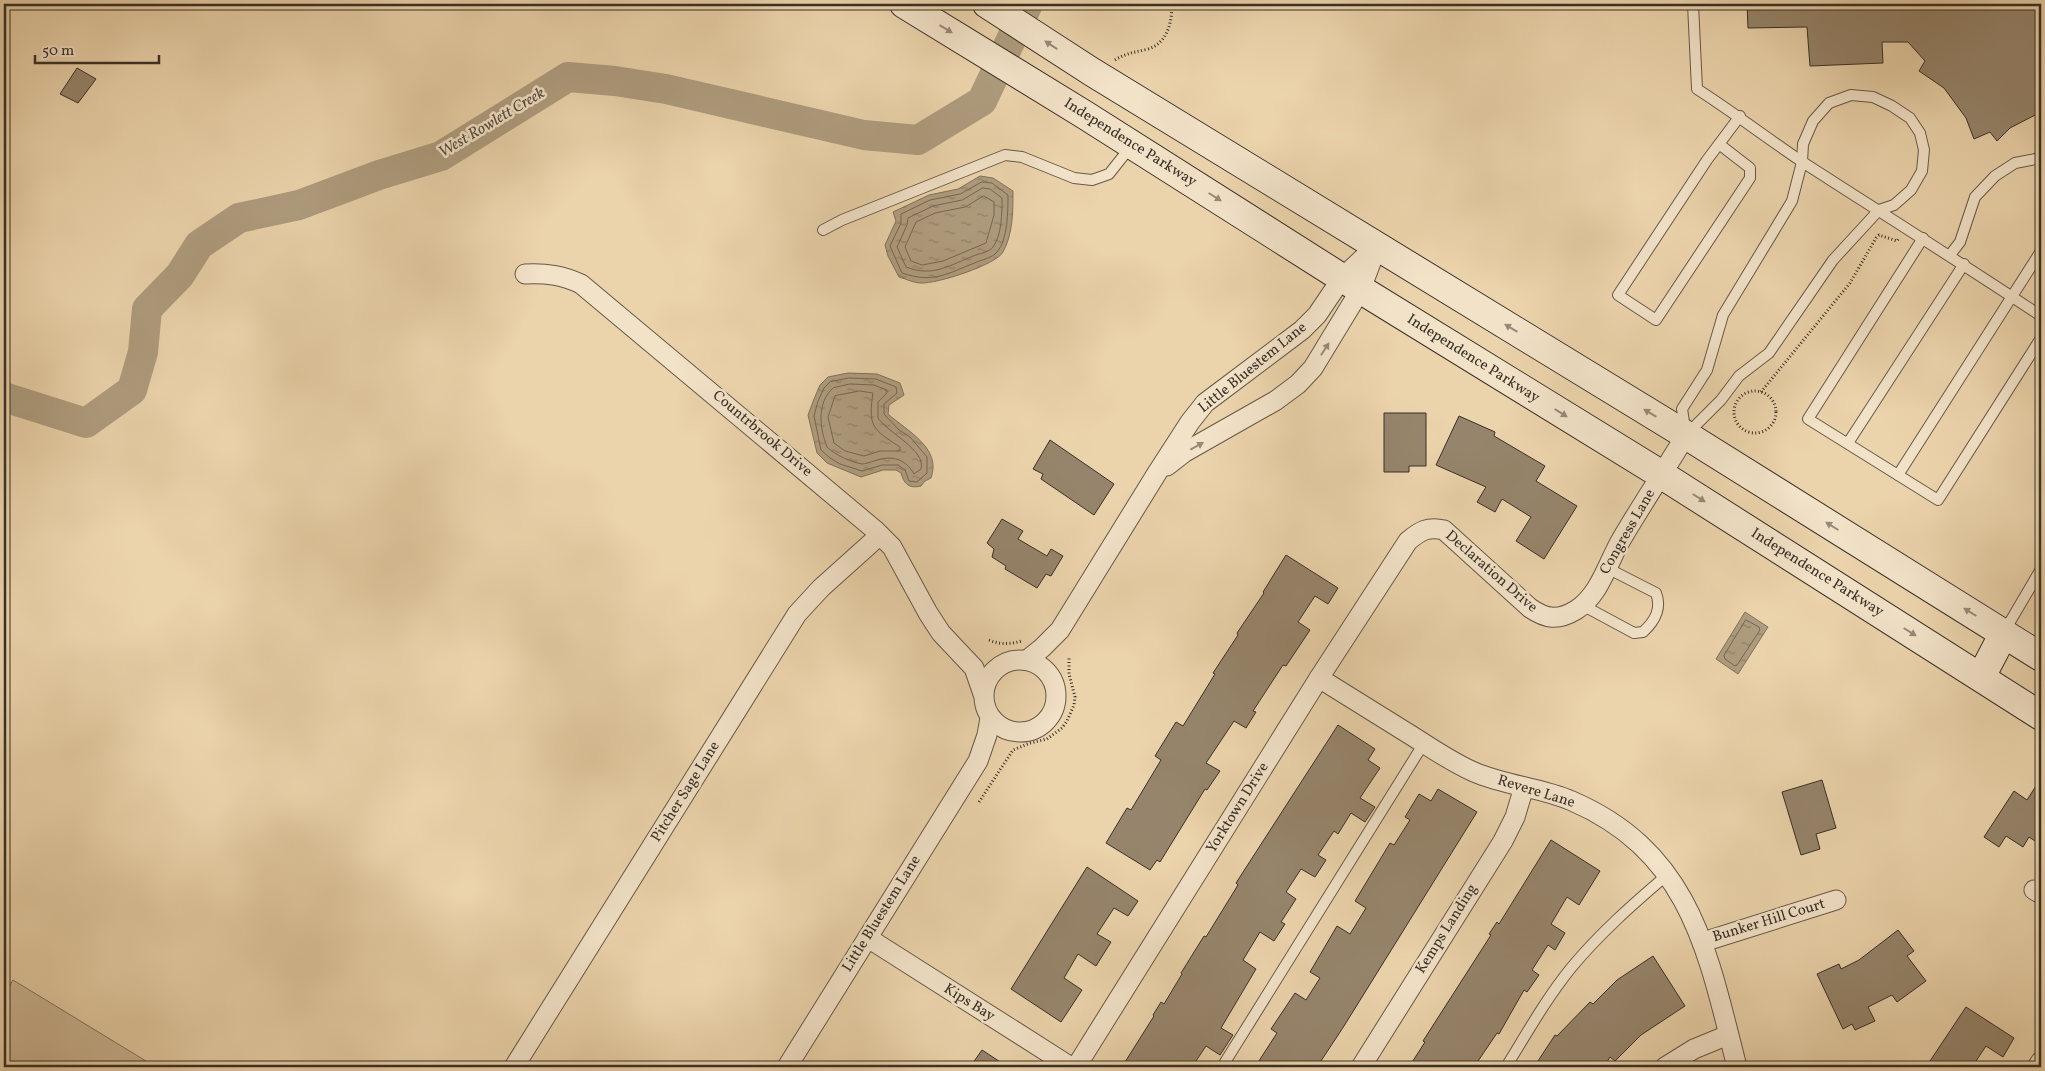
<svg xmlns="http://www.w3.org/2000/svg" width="2045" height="1071" font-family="Vollkorn,serif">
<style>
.green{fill:#cdb795;stroke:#83745e}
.water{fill:url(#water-ripples);stroke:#7f715b}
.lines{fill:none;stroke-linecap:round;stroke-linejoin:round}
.shore{stroke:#746652;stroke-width:1}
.river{stroke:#ae9c7e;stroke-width:30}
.building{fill:#96856c;stroke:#393027}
.service-casing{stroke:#665948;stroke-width:12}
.minor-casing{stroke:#665948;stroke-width:21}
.secondary-casing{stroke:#393027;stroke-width:30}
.path{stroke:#393027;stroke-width:3;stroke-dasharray:1 2.5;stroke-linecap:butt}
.service{stroke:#f2e2c8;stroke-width:10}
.minor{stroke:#f2e2c8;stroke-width:19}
.secondary{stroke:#f2e2c8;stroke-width:28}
.oneway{fill:#968978}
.labels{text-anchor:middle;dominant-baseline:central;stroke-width:5;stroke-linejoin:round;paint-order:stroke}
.street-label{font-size:15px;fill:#393027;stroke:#f2e2c8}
.water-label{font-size:16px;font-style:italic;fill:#564b3d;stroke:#f2e2c8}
</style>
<defs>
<pattern id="water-ripples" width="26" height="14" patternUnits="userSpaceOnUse" patternTransform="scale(1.25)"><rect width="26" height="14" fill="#ae9c7e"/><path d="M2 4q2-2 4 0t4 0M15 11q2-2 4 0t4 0" fill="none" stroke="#8f8067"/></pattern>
</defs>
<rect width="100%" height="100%" fill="#ebd3ab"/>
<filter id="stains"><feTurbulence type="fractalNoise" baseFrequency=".004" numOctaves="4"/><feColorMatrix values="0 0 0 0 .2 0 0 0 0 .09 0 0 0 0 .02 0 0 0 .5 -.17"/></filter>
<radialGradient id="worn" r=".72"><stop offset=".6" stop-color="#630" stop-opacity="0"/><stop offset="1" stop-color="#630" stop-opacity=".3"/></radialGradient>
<polygon class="green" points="13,980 146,1061 142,1067 4,1067 4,995"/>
<g class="water">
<path d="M980 176 993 178 1013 191C1013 211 1013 234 1003 252 996 265 936 284 921 283 914 283 906 279 899 277L888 256 885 245 896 221 893 212 929 195 958 189Z"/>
<path d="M848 373 877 374 900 383 904 395 889 405 888 414C907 431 942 448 931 478L925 481 921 486C909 489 904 484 901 473L896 470H883L861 477 827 463 817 453 808 415 814 399 820 385 828 377Z"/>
<polygon points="1745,612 1768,627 1738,674 1716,659"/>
</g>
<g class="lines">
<g class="shore">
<path d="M982 182 992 183 1008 195C1008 210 1008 240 997 252 992 258 984 259 977 262 948 273 934 284 902 273L890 246 901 223V214L930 200 960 194Z"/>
<path d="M983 188 990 189 1002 198C1002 212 1002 235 993 247 989 252 982 253 976 255 951 264 934 278 906 267L897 247 907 225 908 218 933 206 962 200Z"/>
<polygon points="984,196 994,202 994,215 986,243 943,261 922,265 911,261 905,247 916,222 935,213 965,207"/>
<polygon points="849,378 876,379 896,387 897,393 884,404 884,414 899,430 910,437 927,457 927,473 917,482 909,481 905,470 898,465 882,465 862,471 840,464 830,458 821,450 814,416 818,401 824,388 830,382"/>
<path d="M850 384 874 385 887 390V393L878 402V418C888 433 926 450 921 469L914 474C905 458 891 455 874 461 871 462 865 464 862 464 851 462 835 455 827 447 820 429 816 403 833 388Z"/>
<path d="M860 391 873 393C868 426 872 429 900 447V451H880L864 456 845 451 834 443 828 417 835 396Z"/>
<polygon points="1746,620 1759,627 1760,630 1737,665 1735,666 1725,659 1724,656"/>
</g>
<polyline class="river" points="4,397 86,423 132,390 143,352 147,309 180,275 199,245 239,218 299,205 379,175 441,156 568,77 615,81 666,89 864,135 918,140 982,101 1028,4"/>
</g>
<g class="building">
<polygon points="1747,4 2041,4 2041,112 2010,128 1997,141 1990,132 1974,139 1966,118 1944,88 1919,71 1925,61 1908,42 1882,42 1883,63 1810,66 1807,27 1748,28"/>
<polygon points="77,68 96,79 78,103 60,94"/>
<polygon points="1384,413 1426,413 1426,466 1409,466 1409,472 1384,472"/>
<polygon points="1459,416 1495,432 1494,436 1545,466 1536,481 1577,506 1544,559 1516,541 1531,517 1502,499 1495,512 1477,502 1486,487 1436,465"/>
<polygon points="1050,440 1114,484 1094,515 1041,479 1043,474 1033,469"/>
<polygon points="1002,519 1023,531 1018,539 1047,556 1051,549 1063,556 1051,576 1046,574 1037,588 1005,569 1006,566 992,557 994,549 987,543"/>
<polygon points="1286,555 1338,588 1328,604 1315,596 1298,622 1310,630 1286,666 1283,665 1253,711 1256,712 1246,728 1234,721 1206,763 1220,771 1207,790 1205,789 1160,862 1157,860 1150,870 1106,843 1127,808 1131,810 1161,760 1155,756 1176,722 1183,726 1215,674 1213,673 1238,635 1237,633 1264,593 1263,592"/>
<polygon points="1338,725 1375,749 1368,760 1380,768 1360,798 1375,807 1365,822 1351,813 1338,834 1334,831 1318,855 1326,860 1315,877 1301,869 1286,892 1296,899 1281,922 1285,924 1274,941 1260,932 1243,960 1256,969 1221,1028 1233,1035 1220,1055 1206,1046 1192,1067 1134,1067 1125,1062 1154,1016 1153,1015 1161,1002 1164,1004 1182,974 1181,973 1204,936 1206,937 1238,885 1236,883"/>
<polygon points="2041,778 2041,845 2029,837 2023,847 2006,836 1999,847 1984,837 2014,791 2027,800"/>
<polygon points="1822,780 1836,828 1816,834 1820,849 1801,855 1782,792"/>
<polygon points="1438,789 1477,812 1344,1026 1317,1067 1255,1067 1277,1033 1271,1029 1295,993 1306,1000 1320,978 1310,972 1337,926 1350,934 1366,908 1355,901 1390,843 1394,845 1410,820 1405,817 1419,794 1431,801"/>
<polygon points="1551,840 1600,871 1579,905 1567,897 1551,924 1565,933 1555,950 1548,945 1532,970 1539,975 1527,992 1524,990 1499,1034 1497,1033 1474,1067 1409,1067 1425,1042 1423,1041 1491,935 1489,934 1497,922 1499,924"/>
<polygon points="1087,867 1138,901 1128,916 1114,908 1097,934 1111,942 1096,966 1078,954 1064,978 1082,990 1061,1022 1011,989"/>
<polygon points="1898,930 1914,951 1907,956 1926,981 1897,1002 1892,995 1868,1007 1875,1021 1855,1030 1852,1024 1843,1029 1817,974 1839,964 1841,969 1859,960"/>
<polygon points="1653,956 1685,1006 1641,1035 1615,1061 1610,1057 1604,1067 1534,1067 1555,1035 1557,1036 1590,1002 1593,1004 1617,980"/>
<polygon points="1966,1007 2014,1038 2003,1057 1986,1046 1972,1067 1926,1067"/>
<polygon points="982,1050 1008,1067 970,1067"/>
</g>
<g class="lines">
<defs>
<g id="service">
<path d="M1693 4 1697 89C1733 112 1768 139 1804 163 1883 214 1963 264 2041 316"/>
<polygon points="1851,95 1873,97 1892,106 1910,118 1920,133 1924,150 1922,171 1911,190 1894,205 1879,210 1833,260 1769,353 1739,376 1721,400 1686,435 1682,409 1707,370 1723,315 1792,201 1802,162 1803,144 1813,121 1829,103"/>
<polyline points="1719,144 1750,168 1750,178 1656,320 1618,295 1707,160 1740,116"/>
<polyline points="823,230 842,220 1005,155 1022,157 1074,178 1092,180 1109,174 1132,145"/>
<polyline points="1923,238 1808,419 1938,500 2041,338"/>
<polyline points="1950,255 1960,242 1975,197 1995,176 2015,163 2041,158"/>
<polyline points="1848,443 1964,264"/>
<polyline points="1898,475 2041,251"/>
<path d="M1582 605 1634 633 1643 632C1655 621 1662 609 1656 593L1607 568"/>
<polyline points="2004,632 2041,569"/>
<polyline points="1222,1067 1424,743"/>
<path d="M1506 1067C1527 1033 1546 999 1571 968 1600 933 1633 904 1667 875"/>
</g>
<g id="minor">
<path d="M525 274C546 273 562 275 581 284L875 530 892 547 928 613 941 633 974 668 983 694"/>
<polyline points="1167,466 1185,452 1275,401 1298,384 1313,368 1361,289 1376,249"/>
<circle cx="1020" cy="696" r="36"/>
<polyline points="1027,660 1042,648 1060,630 1157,473 1190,422 1205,403 1302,330 1317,315 1342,278 1377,245"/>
<path d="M1319 678C1349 697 1379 715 1409 734 1430 747 1451 762 1474 772 1506 786 1540 787 1572 801 1692 853 1708 954 1737 1067"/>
<polyline points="2034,890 2041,894"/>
<polyline points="868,938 1071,1067"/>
<polyline points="1703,942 1836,900"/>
<polyline points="514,1067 797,614 821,588 880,535"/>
<polyline points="787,1067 978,761 987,735 990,718"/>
<path d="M1076 1067 1319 678 1408 541C1420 531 1428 526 1444 530L1530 608C1546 619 1558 621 1576 610 1600 595 1608 562 1621 540 1642 504 1665 470 1686 435"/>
<polyline points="1361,1067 1503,841 1515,817 1524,787"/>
<polyline points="1665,1067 1694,1049 1728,1035"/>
<polyline points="2037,1067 2041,1061"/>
</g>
<g id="secondary">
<polyline points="904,4 1085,115 1342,278 1662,475 2041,716"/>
<polyline points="987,4 1092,72 1686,435 2041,657"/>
<polyline points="1981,677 2004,633"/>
</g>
</defs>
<use href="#service" class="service-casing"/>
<use href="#minor" class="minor-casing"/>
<use href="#secondary" class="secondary-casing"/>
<g class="path">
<path d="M1115 60C1126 53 1136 52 1148 49 1168 43 1172 21 1172 4"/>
<circle cx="1755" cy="412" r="21"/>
<polyline points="1761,392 1850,283 1876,238 1879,235 1897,241 1899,238"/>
<path d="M989 640C1000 645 1011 644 1022 641"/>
<polyline points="979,802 1013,750 1030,743 1047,739 1062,728 1067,721 1074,705 1075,697 1069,674 1069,656"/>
</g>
<use href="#service" class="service"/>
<use href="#minor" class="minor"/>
<use href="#secondary" class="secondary"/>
</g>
<defs><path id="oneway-solid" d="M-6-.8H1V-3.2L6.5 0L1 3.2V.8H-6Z" transform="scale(1.25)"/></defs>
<g class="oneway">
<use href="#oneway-solid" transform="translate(946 29) rotate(31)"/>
<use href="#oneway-solid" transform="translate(1051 45) rotate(-147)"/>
<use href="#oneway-solid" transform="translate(1215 197) rotate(32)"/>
<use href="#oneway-solid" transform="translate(1511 328) rotate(-149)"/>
<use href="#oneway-solid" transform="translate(1325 349) rotate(-57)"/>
<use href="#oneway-solid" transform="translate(1561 413) rotate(32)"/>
<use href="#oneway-solid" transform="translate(1650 413) rotate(-149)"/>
<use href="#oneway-solid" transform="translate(1197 446) rotate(-29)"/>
<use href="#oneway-solid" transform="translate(1699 498) rotate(32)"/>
<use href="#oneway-solid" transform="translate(1832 526) rotate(-148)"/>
<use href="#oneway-solid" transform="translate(1970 612) rotate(-148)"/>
<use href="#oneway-solid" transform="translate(1910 632) rotate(32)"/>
</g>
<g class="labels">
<g class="street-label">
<text transform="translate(1130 143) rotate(32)">Independence Parkway</text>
<text transform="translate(1473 359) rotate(32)">Independence Parkway</text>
<text transform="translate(1253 368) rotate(-39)">Little Bluestem Lane</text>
<text transform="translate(762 434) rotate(40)">Countrbrook Drive</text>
<text transform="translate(1628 532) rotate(-60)">Congress Lane</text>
<text transform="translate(1491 572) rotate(41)">Declaration Drive</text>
<text transform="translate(1817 573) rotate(32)">Independence Parkway</text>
<text transform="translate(686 792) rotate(-58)">Pitcher Sage Lane</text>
<text transform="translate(1536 792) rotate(17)">Revere Lane</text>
<text transform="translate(1238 808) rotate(-58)">Yorktown Drive</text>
<text transform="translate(882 914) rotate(-58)">Little Bluestem Lane</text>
<text transform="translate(1769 921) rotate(-17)">Bunker Hill Court</text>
<text transform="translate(1447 929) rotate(-58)">Kemps Landing</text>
<text transform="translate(969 1003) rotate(32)">Kips Bay</text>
</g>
<g class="water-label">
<text transform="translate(492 123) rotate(-31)">West Rowlett Creek</text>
</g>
</g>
<rect width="2045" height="1071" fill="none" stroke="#ebd3ab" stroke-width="20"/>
<rect x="5" y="5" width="2035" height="1061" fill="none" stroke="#393027" stroke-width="2.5"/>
<rect x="10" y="10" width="2025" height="1051" fill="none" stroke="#393027"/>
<path d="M35 55v8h124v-8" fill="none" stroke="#393027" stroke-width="2.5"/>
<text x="42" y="55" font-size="15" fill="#393027" stroke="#f2e2c8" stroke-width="4" paint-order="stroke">50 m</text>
<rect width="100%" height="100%" filter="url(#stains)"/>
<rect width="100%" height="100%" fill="url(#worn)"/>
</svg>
